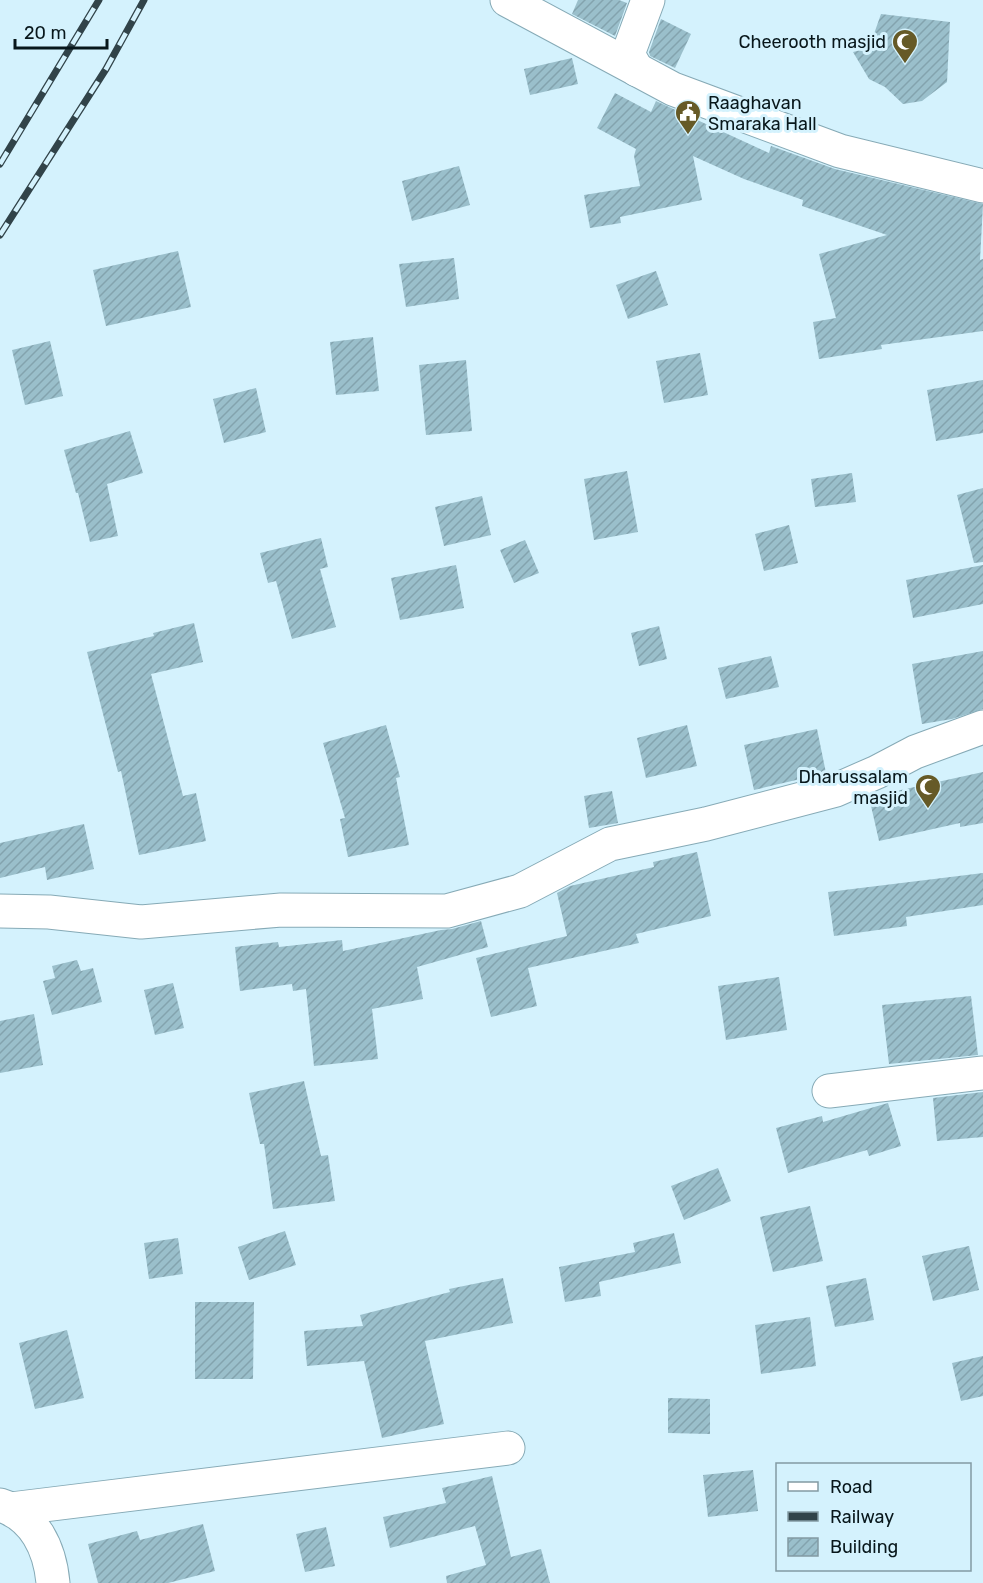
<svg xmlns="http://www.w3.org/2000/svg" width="983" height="1583" font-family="Rubik,sans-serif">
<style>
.building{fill:url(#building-hatch)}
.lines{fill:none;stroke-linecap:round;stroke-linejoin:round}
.minor-casing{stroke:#86aab6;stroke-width:35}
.minor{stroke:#fff;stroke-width:33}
.rail-casing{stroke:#314349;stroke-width:7}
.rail{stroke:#d4f2fd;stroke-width:4.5;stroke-dasharray:14;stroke-linecap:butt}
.labels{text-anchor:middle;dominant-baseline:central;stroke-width:6;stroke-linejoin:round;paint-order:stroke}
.poi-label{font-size:18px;fill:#08171b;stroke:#d4f2fd;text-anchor:end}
</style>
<defs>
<pattern id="building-hatch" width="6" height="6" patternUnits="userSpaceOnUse" patternTransform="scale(1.5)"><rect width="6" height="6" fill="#9abfcb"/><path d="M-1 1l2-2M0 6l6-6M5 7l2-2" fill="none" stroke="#83a3ae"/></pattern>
</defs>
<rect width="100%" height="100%" fill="#d4f2fd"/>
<g class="building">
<polygon points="578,0 619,0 627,3 615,36 572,14"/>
<polygon points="881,14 950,22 947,82 922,101 903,104 885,87 869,79 853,52 869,48"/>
<polygon points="661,19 691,34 675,68 650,56 649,52"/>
<polygon points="572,58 578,84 530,95 524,69"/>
<polygon points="615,93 651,112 656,101 769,153 771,146 835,169 983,204 980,260 983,259 983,331 881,345 882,349 819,359 813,322 836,318 819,254 887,235 802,206 803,200 744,179 693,156 702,200 620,217 621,223 590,228 584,195 640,186 634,156 636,149 597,128"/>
<polygon points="459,166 470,205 412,221 402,181"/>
<polygon points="178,251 191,307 106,326 93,270"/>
<polygon points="454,258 459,299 406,307 399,264"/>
<polygon points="656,271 668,305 628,319 616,285"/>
<polygon points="373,337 379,391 336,395 330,342"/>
<polygon points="50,341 63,396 25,405 12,350"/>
<polygon points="700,353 708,395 664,403 656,361"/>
<polygon points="466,360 472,431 426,435 419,365"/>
<polygon points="983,380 983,433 936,441 927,390"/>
<polygon points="256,388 266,432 224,443 213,399"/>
<polygon points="130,431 143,473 107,484 118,536 90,542 78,493 76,493 64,450"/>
<polygon points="627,471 638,532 594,540 584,479"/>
<polygon points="852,473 856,502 815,507 811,479"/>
<polygon points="983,488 983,562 974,563 957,495"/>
<polygon points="482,496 491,535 444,546 435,507"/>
<polygon points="789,525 798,563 764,571 755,534"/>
<polygon points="321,538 328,567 320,569 336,627 292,639 276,581 268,583 260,553"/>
<polygon points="525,540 539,573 514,583 500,550"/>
<polygon points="456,565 464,608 400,620 391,578"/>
<polygon points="983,565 983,604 913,618 906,580"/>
<polygon points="194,623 203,662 151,674 183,796 196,793 206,841 139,855 121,771 118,772 87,652 154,636 153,633"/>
<polygon points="659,626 667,659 639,666 631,633"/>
<polygon points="983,651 983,709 952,719 922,724 912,664"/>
<polygon points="771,656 779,687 726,699 718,668"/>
<polygon points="386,725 400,777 396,778 409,845 348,857 340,819 345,818 323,743"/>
<polygon points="687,725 697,766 646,778 637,738"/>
<polygon points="817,729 826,773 754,790 744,745"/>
<polygon points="983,772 983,823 960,827 960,823 879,841 869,797"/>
<polygon points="612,791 618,823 589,828 584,796"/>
<polygon points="84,824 94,869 47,880 45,867 0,878 0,843"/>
<polygon points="697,852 711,916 636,934 639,943 528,968 537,1006 491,1017 476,958 567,936 557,893 570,886 654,867 653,862"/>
<polygon points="983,873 983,905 906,917 907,926 834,936 828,892"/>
<polygon points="481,921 488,947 417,967 423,999 372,1009 378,1059 314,1066 306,989 293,991 292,984 240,991 235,947 278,942 279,947 342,940 343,951 441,930 452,929"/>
<polygon points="77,960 81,971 93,968 102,1002 52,1015 43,981 55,978 52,966"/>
<polygon points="779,977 787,1030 726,1040 718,986"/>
<polygon points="173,983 184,1028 155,1035 144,990"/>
<polygon points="971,996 978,1055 889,1064 882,1005"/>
<polygon points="34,1014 43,1065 0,1073 0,1021"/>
<polygon points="304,1081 321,1156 328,1155 335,1201 273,1209 264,1144 260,1144 249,1093"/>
<polygon points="983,1092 983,1137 937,1141 933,1098"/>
<polygon points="888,1103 901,1146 869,1156 867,1150 788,1173 776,1128 822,1116 823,1122"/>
<polygon points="718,1168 731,1201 684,1220 671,1186"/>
<polygon points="810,1206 823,1261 773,1272 760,1217"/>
<polygon points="285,1231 296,1265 249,1280 238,1247"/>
<polygon points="674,1233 681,1263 599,1282 601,1296 565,1302 559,1267 635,1252 633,1243"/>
<polygon points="178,1238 183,1274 149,1279 144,1243"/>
<polygon points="969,1246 979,1290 933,1301 922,1256"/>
<polygon points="503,1278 513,1323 425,1341 444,1424 382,1438 364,1361 307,1366 304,1331 363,1326 360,1315 450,1292 449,1289"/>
<polygon points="866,1278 874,1320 835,1327 826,1286"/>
<polygon points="195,1302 254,1302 253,1379 195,1379"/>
<polygon points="810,1317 816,1366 761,1374 755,1325"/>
<polygon points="67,1330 84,1398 35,1409 19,1343"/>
<polygon points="983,1356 983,1396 961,1401 952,1363"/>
<polygon points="668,1398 710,1399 710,1434 668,1433"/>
<polygon points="753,1470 758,1511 708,1517 703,1475"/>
<polygon points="492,1476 511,1557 541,1549 550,1583 447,1583 446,1576 486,1565 475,1526 390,1548 383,1517 446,1503 442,1488"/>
<polygon points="203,1524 215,1571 168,1583 98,1583 88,1544 137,1531 140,1540"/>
<polygon points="326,1527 335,1566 305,1572 296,1534"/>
</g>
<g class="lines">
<defs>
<g id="minor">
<polyline points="507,0 673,89 840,151 983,186"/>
<polyline points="637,70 628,54 648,0"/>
<polyline points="0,911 49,912 141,922 281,910 447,911 520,891 610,844 706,824 836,790 877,772 915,752 983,727"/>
<polyline points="829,1091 983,1073"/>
<path d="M0 1505C35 1516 50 1549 53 1583"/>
<polyline points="11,1509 508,1448"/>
</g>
</defs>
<use href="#minor" class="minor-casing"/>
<use href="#minor" class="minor"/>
<defs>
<g id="rail">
<polyline points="0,164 99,0"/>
<polyline points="0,235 106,69 144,0"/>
</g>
</defs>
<use href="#rail" class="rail-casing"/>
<use href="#rail" class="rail"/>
</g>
<defs>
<symbol id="mosque-pin" viewBox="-11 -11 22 30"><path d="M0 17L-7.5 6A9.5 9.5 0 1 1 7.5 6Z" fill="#665a27" stroke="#d4f2fd"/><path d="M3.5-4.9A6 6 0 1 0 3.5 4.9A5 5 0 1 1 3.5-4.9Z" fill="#fff"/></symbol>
<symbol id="civic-pin" viewBox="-11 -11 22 30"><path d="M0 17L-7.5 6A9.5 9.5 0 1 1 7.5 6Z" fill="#665a27" stroke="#d4f2fd"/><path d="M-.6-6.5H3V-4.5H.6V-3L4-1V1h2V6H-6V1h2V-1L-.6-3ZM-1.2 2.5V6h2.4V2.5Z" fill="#fff"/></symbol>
</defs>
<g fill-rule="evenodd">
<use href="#mosque-pin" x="890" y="27" width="30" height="40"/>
<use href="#civic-pin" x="673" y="98" width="30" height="40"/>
<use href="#mosque-pin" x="913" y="772" width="30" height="40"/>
</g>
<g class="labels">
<g class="poi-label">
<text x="886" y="42">Cheerooth masjid</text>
<text x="708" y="103" text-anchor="start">Raaghavan<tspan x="708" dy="21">Smaraka Hall</tspan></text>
<text x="908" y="777">Dharussalam<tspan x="908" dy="21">masjid</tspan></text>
</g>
</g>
<rect x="776" y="1463" width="195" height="108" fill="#d4f2fd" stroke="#829aa3" stroke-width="1.5"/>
<rect x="788" y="1482" width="30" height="9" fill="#ffffff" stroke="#829aa3" stroke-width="1.5"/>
<text x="830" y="1493" font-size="18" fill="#08171b">Road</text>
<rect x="788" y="1512" width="30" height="9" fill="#314349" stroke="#829aa3" stroke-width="1.5"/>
<text x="830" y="1523" font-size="18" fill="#08171b">Railway</text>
<rect x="788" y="1538" width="30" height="18" fill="url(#building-hatch)" stroke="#829aa3" stroke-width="1.5"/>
<text x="830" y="1553" font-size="18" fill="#08171b">Building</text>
<path d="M15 39v9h92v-9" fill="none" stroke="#08171b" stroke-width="3"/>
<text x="24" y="39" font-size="18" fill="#08171b" stroke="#d4f2fd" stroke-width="4.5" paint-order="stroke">20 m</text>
</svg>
